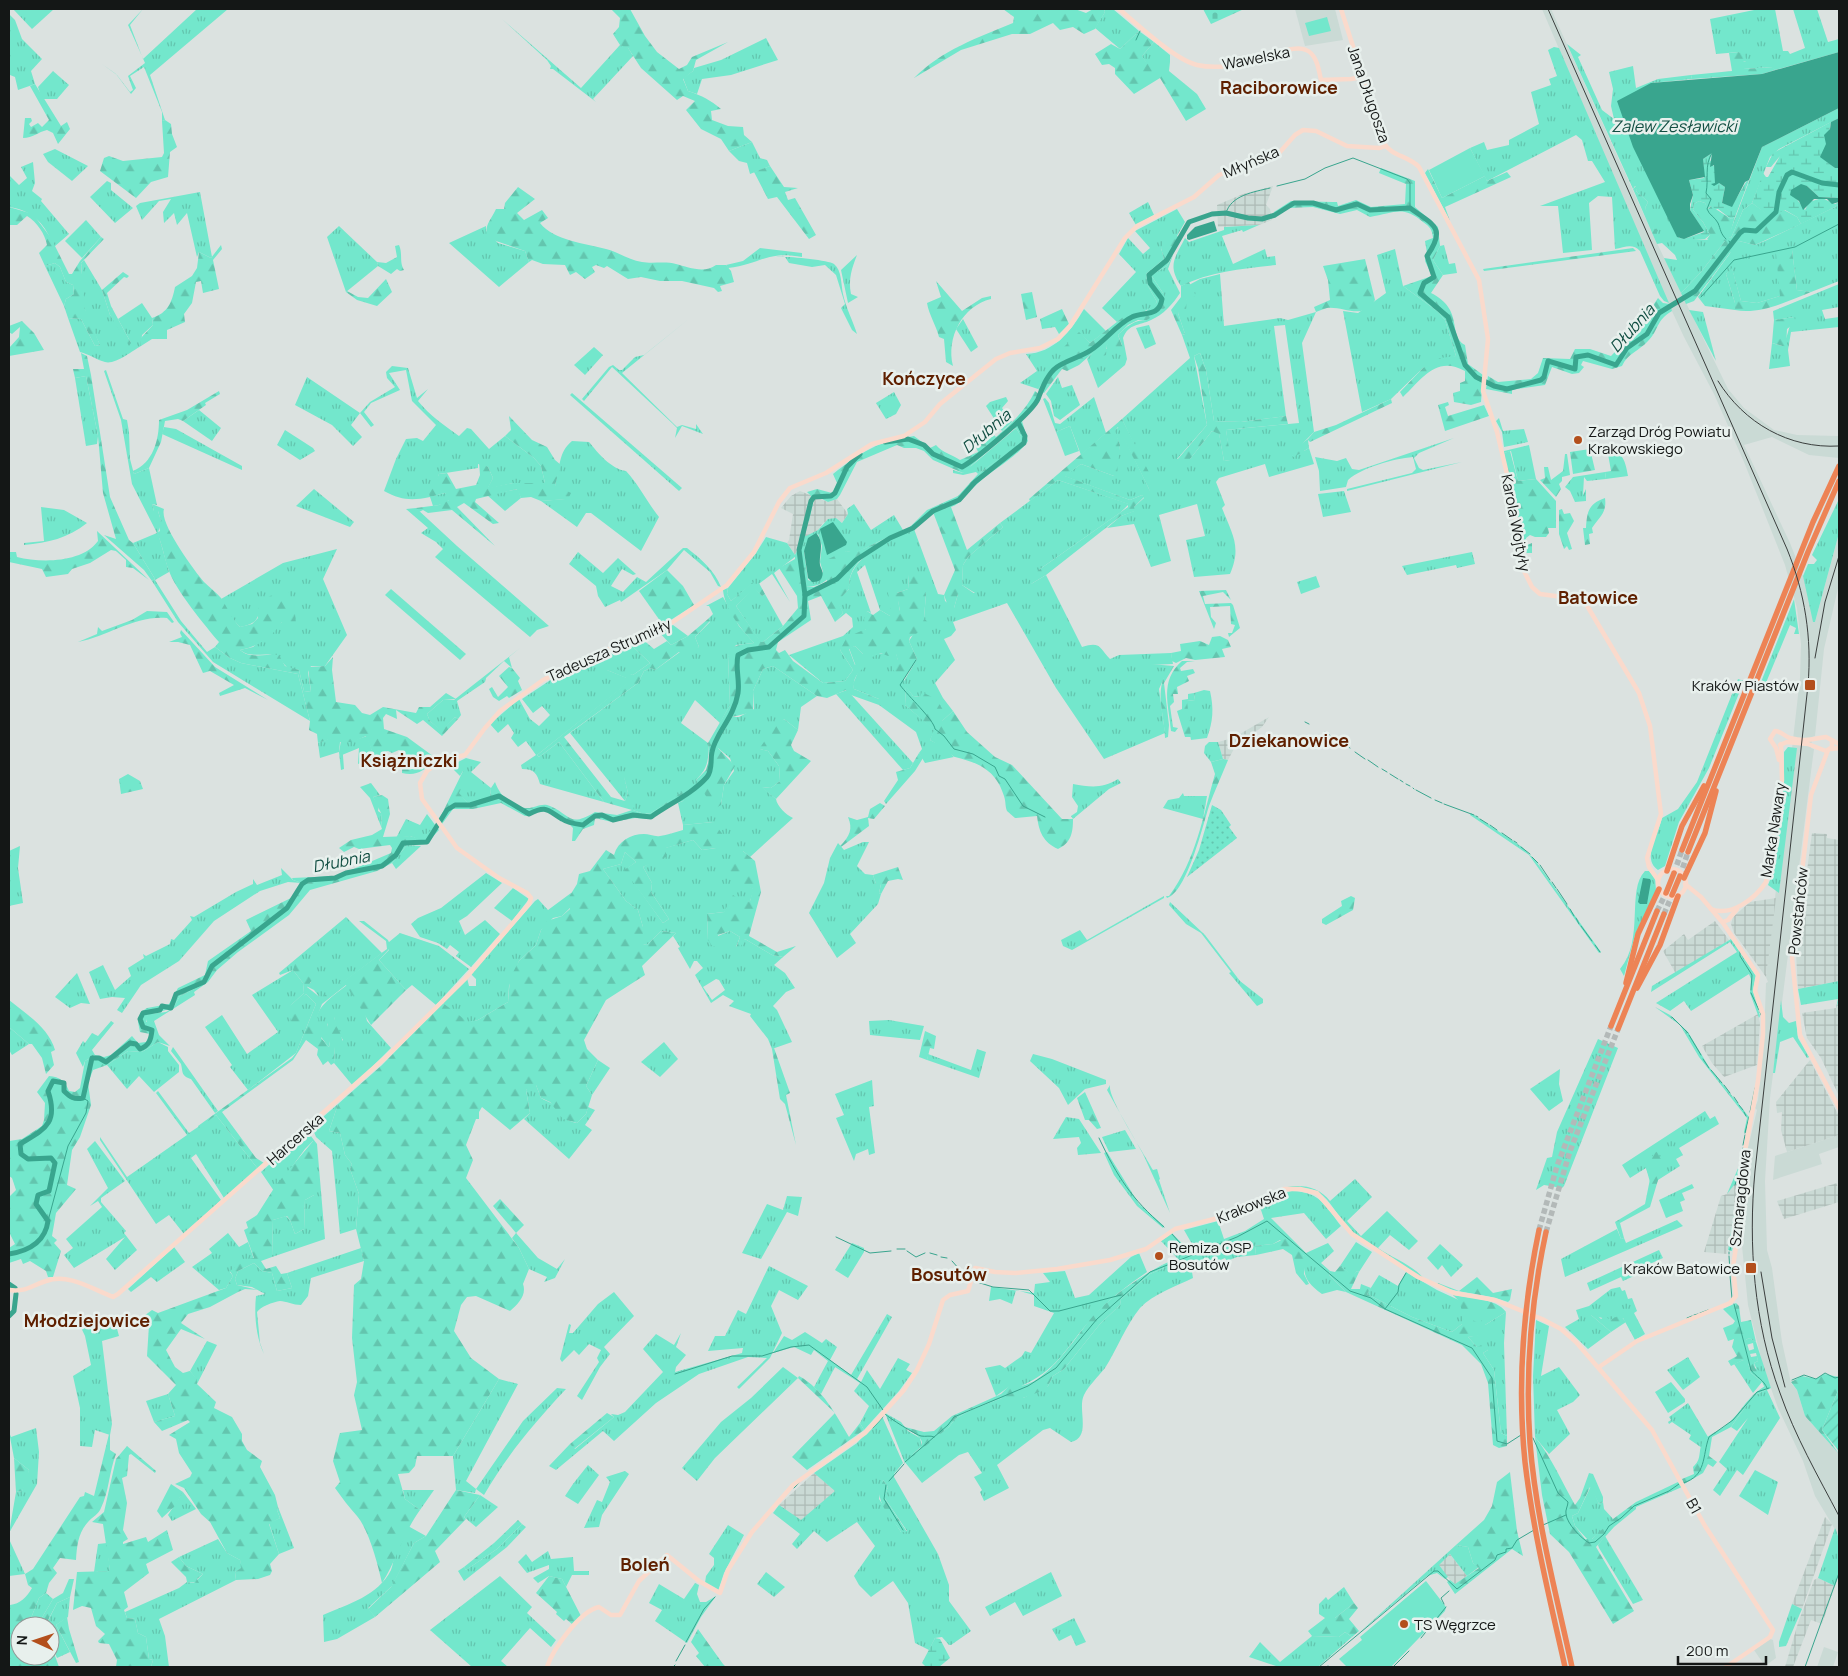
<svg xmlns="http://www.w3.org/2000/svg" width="1848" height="1676" font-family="Manrope,sans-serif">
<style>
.built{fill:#cadad5}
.industrial{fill:url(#industrial-grid)}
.grass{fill:url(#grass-tufts);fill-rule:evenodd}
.forest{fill:url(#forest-firs)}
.wetland{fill:url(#wetland-marsh)}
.cemetery{fill:url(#cemetery-stones)}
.park{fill:url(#park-dots)}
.garden{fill:url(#garden-furrows)}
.pitch{fill:#73e7cc}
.water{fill:#39a58e}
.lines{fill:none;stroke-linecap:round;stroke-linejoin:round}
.stream{stroke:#39a58e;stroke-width:1}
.river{stroke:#39a58e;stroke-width:5}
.highway-tunnel{stroke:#b3b9b8;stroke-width:5.5;stroke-dasharray:5.5 3;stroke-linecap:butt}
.secondary{stroke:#fadacc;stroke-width:4.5}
.highway{stroke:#ed8355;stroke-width:5.5}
.rail{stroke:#3a3e3d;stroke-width:1}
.poi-dot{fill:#b34f1c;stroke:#e8f0ed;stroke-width:2}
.labels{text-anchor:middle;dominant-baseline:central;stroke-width:5;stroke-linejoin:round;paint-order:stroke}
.street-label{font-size:15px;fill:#141716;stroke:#e8f0ed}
.poi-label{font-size:15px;fill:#141716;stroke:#e8f0ed;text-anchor:start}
.water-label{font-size:16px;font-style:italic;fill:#114e42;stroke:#e8f0ed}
.quarter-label{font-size:18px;font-weight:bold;fill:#5f2000;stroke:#e8f0ed}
</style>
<defs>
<pattern id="industrial-grid" width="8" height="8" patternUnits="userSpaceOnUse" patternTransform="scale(1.25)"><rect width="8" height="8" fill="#cadad5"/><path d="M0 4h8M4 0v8" fill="none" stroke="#adbab6"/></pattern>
<pattern id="grass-tufts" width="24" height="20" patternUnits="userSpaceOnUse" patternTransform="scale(1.25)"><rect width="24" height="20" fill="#73e7cc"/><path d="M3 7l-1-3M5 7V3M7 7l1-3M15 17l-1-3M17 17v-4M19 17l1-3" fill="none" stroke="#63c5ae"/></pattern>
<pattern id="forest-firs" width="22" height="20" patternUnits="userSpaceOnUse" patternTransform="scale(1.25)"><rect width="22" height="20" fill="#73e7cc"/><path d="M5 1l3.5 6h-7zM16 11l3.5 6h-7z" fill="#63c5ae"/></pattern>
<pattern id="wetland-marsh" width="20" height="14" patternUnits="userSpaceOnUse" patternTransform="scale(1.25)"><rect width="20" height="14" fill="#73e7cc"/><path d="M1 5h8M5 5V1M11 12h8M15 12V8" fill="none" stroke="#63c5ae"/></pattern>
<pattern id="cemetery-stones" width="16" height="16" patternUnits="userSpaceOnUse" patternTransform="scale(1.25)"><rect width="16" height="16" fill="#73e7cc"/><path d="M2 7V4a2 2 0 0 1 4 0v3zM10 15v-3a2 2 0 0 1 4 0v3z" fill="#63c5ae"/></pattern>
<pattern id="park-dots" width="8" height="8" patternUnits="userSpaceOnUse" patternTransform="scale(1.25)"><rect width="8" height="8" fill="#73e7cc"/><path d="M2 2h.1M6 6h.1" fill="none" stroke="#63c5ae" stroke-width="1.8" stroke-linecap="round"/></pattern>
<pattern id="garden-furrows" width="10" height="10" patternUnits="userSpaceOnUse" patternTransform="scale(1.25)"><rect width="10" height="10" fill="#73e7cc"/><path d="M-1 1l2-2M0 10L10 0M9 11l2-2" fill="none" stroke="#63c5ae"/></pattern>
</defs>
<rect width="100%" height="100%" fill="#dbe2e0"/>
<g class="built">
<polygon points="1295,9 1335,9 1343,40 1305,46"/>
<polygon points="1542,9 1551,9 1653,235 1728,389 1744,408 1774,430 1797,435 1839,436 1839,458 1809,455 1772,437 1744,445 1790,543 1805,581 1815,622 1839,533 1839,584 1824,649 1815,736 1812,737 1811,748 1814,749 1812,764 1770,1098 1765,1181 1767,1250 1772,1268 1782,1342 1791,1383 1797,1390 1805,1416 1839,1454 1839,1536 1815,1496 1803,1461 1778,1408 1763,1366 1748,1305 1742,1246 1748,1168 1745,1169 1746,1156 1757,1110 1755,1108 1758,1100 1764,1039 1766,983 1768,982 1766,977 1800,678 1801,644 1797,608 1785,565 1744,462 1714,394 1684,337 1657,279"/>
<polygon points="1839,1135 1839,1147 1819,1154 1822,1164 1773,1180 1775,1156"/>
<polygon points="1770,1639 1773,1640 1776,1658 1765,1666 1754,1650"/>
<polygon points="1824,1647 1838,1652 1833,1667 1817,1667"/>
</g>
<g class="industrial">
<polygon points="1273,186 1266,205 1270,209 1272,220 1259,225 1218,227 1217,205 1243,194"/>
<polygon points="800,491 828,502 837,499 848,514 842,523 836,518 823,523 818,530 800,542 795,555 787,543 789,540 793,514 781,508 791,496"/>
<polygon points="1269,717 1262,727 1235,747 1228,760 1223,759 1218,742 1233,738"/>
<polygon points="1812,833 1827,834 1827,838 1839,840 1839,981 1798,989 1796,953"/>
<polygon points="1776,898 1766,977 1734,933 1731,924 1733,917 1750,902"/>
<polygon points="1715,921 1729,940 1676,974 1663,951 1684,934 1688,940"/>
<polygon points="1839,1000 1839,1096 1821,1058 1807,1038 1802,1013 1836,1008"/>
<polygon points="1758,1014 1760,1023 1757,1065 1724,1077 1712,1063 1702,1046"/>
<polygon points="1810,1060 1839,1116 1839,1135 1787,1152 1781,1130 1782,1112 1777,1113 1776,1102"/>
<polygon points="1738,1179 1740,1181 1727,1254 1704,1252 1721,1196 1727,1194"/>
<polygon points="1837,1183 1839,1202 1784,1219 1777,1201"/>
<polygon points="814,1473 836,1491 801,1521 779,1505"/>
<polygon points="1825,1517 1832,1524 1802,1609 1792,1604"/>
<polygon points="1450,1554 1467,1576 1454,1585 1438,1565"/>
<polygon points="1818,1578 1835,1586 1822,1624 1811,1620 1793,1667 1785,1667 1798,1623 1814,1580"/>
</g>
<g class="grass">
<polygon points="13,9 54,9 32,29"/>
<polygon points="143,9 130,25 143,59 197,9 228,9 150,75 165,120 162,121 162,112 144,67 130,76 136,88 131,94 116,74 102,64 117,75 130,92 133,90 128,76 145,63 128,25"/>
<polygon points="1104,9 1113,9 1139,31 1120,49 1095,28 1105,12"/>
<polygon points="1759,9 1775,9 1783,51 1788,51 1790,54 1805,48 1793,9 1817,9 1828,42 1839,39 1839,52 1775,70 1772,67 1743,69 1743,61 1746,62 1739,52 1716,54 1710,19"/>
<polygon points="9,14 15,20 22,39 42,59 31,71 35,84 18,90 15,77 10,75 9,70"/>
<polygon points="502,19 581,88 620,45 627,46 633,56 593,99 596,102 553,69 550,69 551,66 547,60"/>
<polygon points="766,38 778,60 731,75 702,79 697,94 688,91 683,78 693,71 694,68 721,60"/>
<polygon points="1154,42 1170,55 1170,62 1146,63 1142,56"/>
<polygon points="1567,44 1581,55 1578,57 1602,110 1614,119 1611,106 1613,89 1609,72 1633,66 1636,88 1658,79 1691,75 1692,79 1651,83 1679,238 1725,241 1701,272 1681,293 1664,258 1677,260 1675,255 1662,243 1657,244 1653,235 1656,235 1645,208 1648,202 1636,191 1637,188 1640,189 1635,186 1633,189"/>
<path d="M1554 47 1559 48 1669 303 1664 301 1660 296 1640 251C1633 243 1625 247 1615 249L1612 197 1598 196 1589 203 1592 250 1563 253 1558 206H1540L1605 182 1592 161H1588L1582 140 1576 135 1487 181 1470 148 1484 142 1487 150 1509 145V140L1539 124 1531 92 1551 85 1549 79 1557 76 1548 50Z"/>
<polygon points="53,71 69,85 57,99 42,99 38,87"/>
<polygon points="1839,108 1839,118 1779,149 1770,157 1752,203 1743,210 1731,238 1728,237 1762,147"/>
<polygon points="752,142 760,158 767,160 770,166 750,174 747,163 739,161 729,151"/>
<polygon points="55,149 88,166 72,181 48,162 43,154"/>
<path d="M33 162 35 183 32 191 42 199 41 201 69 234 54 247C46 225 33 210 9 207V175L19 185 27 178 21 167Z"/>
<polygon points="107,181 111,183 111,190 133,208 115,223 90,197"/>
<polygon points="200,192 212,257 211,258 199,252 197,257 187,213 177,225 174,213 164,223 163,212 171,199 159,201 142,220 136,206 140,203"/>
<polygon points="1148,202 1154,215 1136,225 1129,213"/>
<polygon points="1839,205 1839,281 1811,292 1797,290 1792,250 1780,296 1757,303 1741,301 1732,269 1726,274 1735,303 1735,310 1705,306 1698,297 1739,241 1755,245 1767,240"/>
<path d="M1177 209 1185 222 1177 236 1161 248 1164 259 1146 274 1148 286 1157 302C1147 315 1130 312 1117 322L1102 308 1136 272 1119 254 1128 238 1143 254 1150 248 1135 231Z"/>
<polygon points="86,220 101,237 82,258 65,241"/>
<path d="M1259 225 1243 232 1242 230 1222 236 1233 264 1265 249 1267 257 1275 256 1276 265C1243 269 1211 271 1181 286 1167 265 1175 258 1185 238L1189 242 1224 230V227Z"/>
<polygon points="339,226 377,262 378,266 346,292 327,237"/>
<polygon points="486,226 486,231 498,243 525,251 529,262 499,287 449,243"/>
<polygon points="1444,245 1449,264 1455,263 1457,273 1443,275 1433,260 1440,246"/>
<path d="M760 248 802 253V257C766 250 760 265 728 268L726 265 743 261Z"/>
<polygon points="1395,249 1403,286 1437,311 1445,320 1456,356 1423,368 1391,399 1362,412 1343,311 1358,313 1386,293 1377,255"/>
<path d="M857 255C852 268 848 279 851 294L858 297 848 303 841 270Z"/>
<path d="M1173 255 1168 269 1180 293C1173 304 1163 315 1151 320 1139 326 1129 323 1123 338L1127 359 1125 365 1098 388 1087 359 1096 349H1107L1106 344 1122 345 1118 335C1127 326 1134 320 1147 320L1163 293 1151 275 1167 266Z"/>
<path d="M776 257C785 256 828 260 834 264 842 270 841 285 843 294 846 308 853 321 857 334L852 330 841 308 845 304 836 275 825 265 812 267 789 263 785 257Z"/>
<path d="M84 260 102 290 110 315 131 343 118 319 142 303 152 318 153 325 142 335 141 346C132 351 115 365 105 362 97 360 89 354 80 352L68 318 81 319 95 346 100 345C93 329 83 312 82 295 81 284 83 274 81 263Z"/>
<polygon points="55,263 60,267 66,282 73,285 74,294 66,299 64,306 45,266"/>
<path d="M1220 274 1224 326 1280 318 1288 320 1316 312 1302 343 1314 432 1296 450 1304 451 1309 448 1314 464 1269 477 1265 464 1219 478 1216 482 1225 505 1222 508C1232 534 1242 546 1230 574L1194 577 1186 540 1205 536 1197 504 1159 515 1171 561 1151 567 1134 524 1107 528 1121 516 1134 511V507L1144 498 1142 495 1130 500 1064 476 1081 464 1114 476 1120 445 1114 431 1119 427 1150 491 1140 457 1122 419 1190 358 1182 335 1185 334 1178 313 1187 299 1189 285 1200 279ZM1285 325 1299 423 1226 430 1230 460 1224 461 1219 433 1212 431 1190 459H1177L1207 425 1194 356 1200 353 1206 370 1214 421 1241 422 1286 416 1274 326Z"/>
<path d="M1839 284V307L1822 310 1825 319 1839 317V327L1791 332 1788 350 1790 366 1769 369 1772 343 1782 346C1789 336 1787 329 1794 317L1774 320 1773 311Z"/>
<path d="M1084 309 1106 331 1090 343 1079 333 1066 359 1056 366 1038 389 1020 383 1037 371 1026 354C1054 353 1071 331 1084 309Z"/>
<polygon points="1689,310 1703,312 1716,361"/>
<polygon points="690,318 622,373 677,427 682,425 696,429 696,424 703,434 682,426 675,438 677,428 672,423 612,367 584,401 582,399 609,367 613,365 619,370 622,370 635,357 644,355"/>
<polygon points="963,319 978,347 971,352 956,329"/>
<polygon points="1149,325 1156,344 1145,349 1136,328"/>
<polygon points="594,347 603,355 585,375 574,365"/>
<path d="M392 366 408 368 417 398 428 389 418 401C430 416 444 425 459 436L467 428 471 429 489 449 505 436 534 458 541 466 545 483H513L487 489 493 478 488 467 478 464V468L439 474 433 496 445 493 450 499 444 504 433 506 430 497C411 501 401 500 384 491L396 459 406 439 417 438 423 441 436 425 412 401 406 370 389 373 400 390 371 403 364 412 374 425 371 427 360 413 351 425 362 437 353 446 332 425 295 405 307 377 360 413 370 402 395 387 387 378 386 372Z"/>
<polygon points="106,370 123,419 127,420 129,432 130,459 134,474 149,468 157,505 152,504 154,511 158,511 161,521 158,533 169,572 155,580 181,621 207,652 215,647 230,658 241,663 298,674 310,721 213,662 178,622 152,581 155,579 133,543 157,533 132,484 121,420 104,371"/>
<polygon points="86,376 98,436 97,444 86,446 75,378"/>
<polygon points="1058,377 1062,388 1072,385 1080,405 1060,420 1054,416 1051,401 1046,394"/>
<polygon points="894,392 901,405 896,414 886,419 876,403"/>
<polygon points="572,393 682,488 679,491 570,395"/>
<polygon points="1006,397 1008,401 1002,408 1012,422 1002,431 986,406 990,402"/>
<polygon points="1094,397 1106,433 1081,455 1070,426 1056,432 1043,399 1045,398 1049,403 1055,423 1060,424"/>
<polygon points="199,410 221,428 212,441 183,421"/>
<polygon points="1499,418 1503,431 1524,429 1528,442 1504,447 1502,432 1496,421"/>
<polygon points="164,427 176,429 242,466 242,470 162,434"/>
<polygon points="1016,428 1021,436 1020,444 978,474 976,472 963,475 953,473 953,470 963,473"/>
<polygon points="285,430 313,448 315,451 300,460 277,445"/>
<path d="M1454 438 1419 453 1414 458 1419 468 1423 470 1462 462 1347 491V489L1412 473 1416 469 1413 457C1393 459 1363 467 1348 480L1346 487 1320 491 1319 471 1315 457 1337 461 1346 458 1352 469 1359 470Z"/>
<path d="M572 441 589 442C598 453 611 469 626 471 639 485 647 502 659 517L641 551 591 513H586L577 527 541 501 565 499 555 485C560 469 558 452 572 441Z"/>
<polygon points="1529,445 1536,479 1518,481 1511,451 1504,453 1504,451"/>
<polygon points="1605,472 1606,479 1587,481 1584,477 1583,495 1586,489 1586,501 1575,502 1570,491 1565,487 1573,477"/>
<path d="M1058 480 1129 504 1121 512 1040 569 1031 584 1046 575 1082 647C1101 641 1099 648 1110 659L1119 655 1171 653 1173 664 1150 665 1151 667H1169L1159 689 1165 733 1104 759 1056 688 1007 603 953 622 956 630 951 636 944 639 955 660 935 683 943 698 953 711 941 722 920 697 913 696 906 687 905 705 935 730 930 740 942 746 954 757 925 763 919 753 922 749 916 732 879 705V699L854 689 853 684 858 672 849 648 855 646 863 654 896 653 904 681 917 659 909 641 924 618 926 594 909 575 908 589 897 593 900 612 890 616 880 610 865 565 857 572 871 613 867 611 866 629 840 650 853 670 845 681 823 683 789 655 843 636 853 627 852 618 846 613 835 622 843 613 837 601 849 589C847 556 890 542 914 529L938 594 944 595 945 601 954 608 958 594 975 593 962 585 963 565 968 557 1003 527 1000 523Z"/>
<polygon points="314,489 354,522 350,527 296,506"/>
<polygon points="518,489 521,498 505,511 487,495"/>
<polygon points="1344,491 1351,512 1323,517 1318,494"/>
<polygon points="1839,499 1839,533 1815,622 1813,622 1803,576 1808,564 1814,564 1817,560 1812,555"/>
<path d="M854 504 871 530 894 515 903 530 855 553 846 551C836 567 829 589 806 586L800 553 774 573 790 602 772 574 756 586 753 583 731 601 727 594 728 588 756 553 766 537 787 543 795 555 799 547 800 534 806 536 818 530 828 519 836 518 842 523 848 514 847 509ZM818 534 822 546 820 562 823 572 811 581 808 580 804 551Z"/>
<path d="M41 507 64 510 87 523C68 538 48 543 24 545V543L44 541Z"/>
<polygon points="416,508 457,546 549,626 537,630 530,637 435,557 443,549 436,542 421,533 428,528 406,509"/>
<path d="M683 548H687C700 558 715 571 721 587L718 586 710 572 684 550 667 570 621 602 620 600 605 607 598 596 596 586 569 564 578 552 603 573 618 558 636 574 633 575 622 569 611 586 623 592 637 577 646 582Z"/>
<path d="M337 549 323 579 347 635 325 666H311L308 672 311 692 304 691 299 670 288 668C282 663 281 657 272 655 261 653 250 658 240 650L253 647 282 622 260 608C258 622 253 624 240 627L229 615 221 599 283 563Z"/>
<polygon points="1472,552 1475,564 1457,568 1456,565 1407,575 1402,566"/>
<polygon points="1316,576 1320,587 1301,594 1297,582"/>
<polygon points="754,587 762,596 765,594 783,626 763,642 761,643 736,606"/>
<path d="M723 597 739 626 754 643 736 645 728 656 730 705 720 723 695 700 681 723 708 743C709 760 708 768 696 780L721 805 724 785 734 771 730 758 718 748V741L732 717H739L754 709 753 691 763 669 773 666 817 696 801 707 798 730 784 719 760 749 768 751 779 766 780 781 771 788 762 787 776 799C777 806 786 815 793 818L750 857 743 851 744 884 754 889 750 901 724 912 707 914 708 940 730 931 740 937 736 947 745 939 772 955 783 957 774 965 785 973 795 988 786 992 773 1006 777 1010 792 1042 772 1049 768 1039 750 1016 751 1014 729 1006 734 1001 723 995 711 1003 695 975 703 968 697 961H694L690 969 678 948 680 947 673 936 676 933 661 931 647 945 642 944 643 927 638 910 626 901 603 869 621 864 625 852 636 862 625 870 663 923 669 919 651 892 652 883 643 867 652 862 665 848 693 840 702 850 716 848 713 822 683 825 678 803 683 801 690 788 651 813 644 814 633 810 624 776 628 793 625 801 570 733 638 683 644 671 651 668 655 670 680 652 699 647 695 637 710 622 708 619 713 614 709 606H706ZM716 979 719 980 725 990 712 1000 703 987Z"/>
<polygon points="1794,599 1799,634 1794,634 1796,628 1790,625 1763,690 1759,687"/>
<polygon points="673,625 688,636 671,645 658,631"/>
<path d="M630 644 650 663 633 675 607 670 627 678 628 683 537 755 539 757 559 742 604 802 540 784C537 773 534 769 522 769L521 765 536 755 526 741 518 747 511 738 514 733 508 724 498 733 490 724 519 699 530 719 539 726 550 715 542 706 533 713 522 699 555 677Z"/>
<polygon points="520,648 509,657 512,668 504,661 486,678 485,682 457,701 461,715 458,719 455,717 441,731 430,721 427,714 443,700 454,700"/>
<path d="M1738 679 1744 681 1709 768 1679 822 1665 866 1658 870C1641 859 1659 833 1662 818L1678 809 1697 782Z"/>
<polygon points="847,690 913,763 910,768 903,770 836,694"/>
<path d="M1204 690 1210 691C1214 709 1213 721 1207 738L1191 740 1187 717V701L1195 700 1194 693Z"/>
<polygon points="341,734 349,742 367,736 374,756 378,756 358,764 359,748 342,755 342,742 340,742 339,752 320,758 318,743"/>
<polygon points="1209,742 1218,742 1223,759 1211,762 1204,753 1205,746"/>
<polygon points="1788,747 1797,748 1779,893 1768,885 1772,875 1784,783 1784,752"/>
<polygon points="466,758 481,762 471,772 491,788 490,798 468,803 458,793 463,782 463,771 460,776 452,768 445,766 444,763 458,762"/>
<path d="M1118 779 1121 783 1109 789 1073 819 1071 816 1077 812 1078 806 1072 797 1073 784C1090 787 1102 789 1118 779Z"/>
<polygon points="371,783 380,795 373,797 379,806 378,811 381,813 382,829 370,798 360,787"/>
<polygon points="1183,793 1184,796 1207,796 1203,819 1163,808 1168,800 1179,798"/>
<polygon points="1471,813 1522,847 1535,860 1601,952 1599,953 1529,855 1470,815"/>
<polygon points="427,814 436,826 421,840 410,836 396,838 406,819 420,825"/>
<polygon points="863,842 869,842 857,866 865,874 873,875 876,884 881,884 879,893 881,894 878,904 850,934 856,943 837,958 809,913 824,883 830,858 838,843 844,850"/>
<polygon points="407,845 421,846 396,869 392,863"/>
<polygon points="20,846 18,868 23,903 9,906 9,851"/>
<polygon points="281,868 293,880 302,883 288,882 260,891 214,921 179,961 141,985 122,1013 117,1010 125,998 112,997 100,999 89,972 103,965 115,990 131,976 128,968 144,958 143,954 146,956 170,944 171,939 174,940 192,920 190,916 194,917 236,892 253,884 253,879 257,885 282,875"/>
<path d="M1645 871H1649L1655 878 1656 891 1635 935 1624 976 1620 969C1645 940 1626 890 1645 871Z"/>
<polygon points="486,873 502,883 467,916 459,921 465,935 485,920 500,934 471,967 456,956 459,952 450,945 447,949 438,943 420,937 411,924 418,918 441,908"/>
<polygon points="513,888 529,899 512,921 494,908"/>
<polygon points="571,893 570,908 562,916 553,918 541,930 536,945 519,961 509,986 508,1002 478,1020 467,1023 443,1003 467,978 469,986 476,986 476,979 471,974 535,901 538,899 548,910"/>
<polygon points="1164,896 1164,898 1072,950 1063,946 1061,940 1080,930 1087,940"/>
<polygon points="1170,902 1205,935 1240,981 1263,999 1263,1003 1257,1006 1229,973 1231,972 1201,933 1186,924 1169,905"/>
<polygon points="346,917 382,953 321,999 314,990 306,986 311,982 293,970 303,983 304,993 290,1006 306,994 316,1004 296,1053 248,1090 230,1067 232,1065 205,1027 222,1015 247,1054 278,1032 252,995 293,970 280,975 279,973"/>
<polygon points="400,933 439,946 469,969 436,1005 412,985 406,990 379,960 389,950 389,942"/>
<polygon points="1731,939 1756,976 1753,990 1760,1016 1759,1018 1750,993 1751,979 1749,974 1691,1011 1684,1001 1670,1011 1656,1003 1737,952 1730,942 1651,992 1652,986"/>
<polygon points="77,973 90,1004 81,1003 70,1008 55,997"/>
<polygon points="1839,981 1839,1000 1836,1008 1838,999 1801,1005 1798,989"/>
<polygon points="208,982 194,992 195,995 154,1021 147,1024 146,1017 149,1014 166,1012 173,1008 180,996"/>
<path d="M347 985 365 1013 367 1021 391 1048 353 1086 334 1063 335 1046 343 1040 337 1030 334 1017 327 1024 331 1035 329 1047C302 1017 322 1004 347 985Z"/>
<polygon points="1781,1000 1783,1017 1789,1023 1796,1021 1798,1038 1809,1057 1807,1058 1793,1037 1780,1042 1775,1073 1773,1073"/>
<polygon points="1655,1007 1670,1015 1688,1032 1709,1067 1749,1117 1746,1133 1744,1132 1747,1118 1699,1057 1680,1025"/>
<polygon points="889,1020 924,1026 920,1040 870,1035 869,1021"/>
<polygon points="111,1021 114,1023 92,1050 95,1055 85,1061 83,1067 76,1053 83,1041 85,1043 92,1033 98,1036"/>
<polygon points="9,1027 29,1044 12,1055 9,1050"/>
<polygon points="1598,1039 1618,1048 1564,1186 1562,1188 1544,1185 1536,1190 1547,1158 1552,1157 1557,1132"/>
<polygon points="158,1042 168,1047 168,1051 179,1065 179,1072 154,1092 139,1076 127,1089 107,1065 128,1051 142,1052"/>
<polygon points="664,1042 678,1059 660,1077 641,1062"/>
<path d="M173 1047 218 1111 215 1113 191 1079C181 1076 183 1072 181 1064L171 1051Z"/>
<polygon points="977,1049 986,1052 979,1078 927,1060 928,1054 971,1070"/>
<polygon points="1033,1054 1052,1059 1106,1080 1106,1084 1085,1089 1068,1105 1059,1088 1030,1061"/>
<polygon points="598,1060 610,1068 592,1095 586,1086"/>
<polygon points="1560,1069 1559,1084 1563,1101 1549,1111 1530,1089"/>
<polygon points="872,1080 874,1106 869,1107 875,1153 869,1155 868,1149 856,1154 854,1161 836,1118 844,1115 835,1094"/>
<path d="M532 1085H536L541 1098C545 1101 549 1101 552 1104 561 1114 563 1120 577 1123L586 1114 588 1107 595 1110 585 1125 592 1130 569 1159 524 1119 530 1113 526 1090Z"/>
<path d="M1110 1085C1107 1097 1145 1155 1153 1170L1157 1169 1160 1179 1159 1180 1170 1213 1143 1154 1107 1090Z"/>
<polygon points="158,1091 189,1133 216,1115 258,1169 224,1198 196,1154 191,1158 221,1200 184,1234 169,1215 156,1224 100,1140 100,1137 127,1177 187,1135 156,1093"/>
<polygon points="338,1104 329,1131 340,1133 345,1155 352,1164 350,1169 359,1194 356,1229 340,1234 332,1151 316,1137 314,1132 309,1129"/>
<polygon points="1705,1111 1710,1119 1715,1116 1719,1124 1679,1148 1683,1155 1676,1159 1680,1166 1658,1180 1656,1185 1650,1182 1646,1168 1630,1178 1622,1165"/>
<polygon points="1066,1117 1079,1119 1101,1153 1078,1155 1077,1148 1081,1143 1079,1137 1053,1139"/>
<polygon points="1125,1130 1136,1149 1109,1152 1102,1137"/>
<polygon points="307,1131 317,1144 325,1239 272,1257 273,1220 286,1216 290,1220 295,1234 304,1229 305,1200 314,1195 313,1141 305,1149 274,1191 261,1172"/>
<polygon points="95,1141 125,1181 101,1198 101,1202 126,1231 124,1233 137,1250 115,1270 106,1259 125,1237 74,1268 64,1255 73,1248 66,1239 102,1207 98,1201 90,1206 108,1188 87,1149"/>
<polygon points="1107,1152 1139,1204 1164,1226 1163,1228 1137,1206 1114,1175 1104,1153"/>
<polygon points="1739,1166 1742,1166 1737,1223 1732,1251 1728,1250 1740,1180 1738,1180 1727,1194"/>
<path d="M1355 1179 1372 1197 1347 1221 1361 1236 1387 1211 1418 1241 1409 1250 1390 1235 1378 1248C1391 1257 1416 1267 1424 1279 1400 1264 1370 1250 1350 1230 1339 1219 1331 1200 1318 1192 1305 1185 1290 1189 1277 1190 1295 1183 1317 1184 1330 1201Z"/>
<polygon points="1692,1184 1694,1188 1682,1193 1685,1200 1680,1202 1683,1211 1666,1218 1659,1200"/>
<path d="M1292 1191C1320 1192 1325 1205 1341 1226L1326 1239 1304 1213 1271 1218 1306 1253 1328 1243 1334 1251 1321 1263 1330 1271 1329 1275 1346 1292 1337 1290 1322 1294C1306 1282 1303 1277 1304 1256L1280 1240 1273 1244 1255 1246 1256 1255 1237 1257 1227 1261 1225 1258 1192 1272 1193 1278C1177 1286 1153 1294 1140 1308 1126 1325 1117 1349 1105 1368 1098 1377 1089 1385 1084 1395 1077 1409 1092 1437 1071 1442L1050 1428 1043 1430 997 1465 1009 1488 984 1501 980 1492 982 1490 974 1477 982 1473 968 1452 959 1455 922 1483 904 1461 885 1413 901 1422 908 1431 920 1438 922 1446 912 1455 949 1427 955 1419 971 1410 1002 1398H1023L1048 1386 1053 1376 1064 1369 1100 1324 1120 1305 1121 1299 1150 1274 1164 1268 1162 1265 1177 1258 1161 1241 1172 1233 1191 1253 1196 1251 1184 1230 1218 1221 1224 1239 1245 1231 1264 1219 1259 1204 1241 1212 1276 1195Z"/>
<polygon points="787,1196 802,1197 798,1216 787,1212 761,1259 742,1253 767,1204 783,1210"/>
<polygon points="1677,1220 1683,1226 1565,1277 1561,1259 1617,1229 1621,1239 1624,1238 1626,1243"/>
<polygon points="228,1233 239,1247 248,1242 254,1259 230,1272 233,1276 226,1288 219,1290 192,1267 212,1253 209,1249"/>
<polygon points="516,1233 538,1258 557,1269 565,1259 555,1278 544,1282 547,1277 529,1269 519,1248 512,1238"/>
<polygon points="1356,1242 1372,1252 1359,1272 1357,1271 1353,1276 1340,1266"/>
<polygon points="852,1243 864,1248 864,1252 848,1278 835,1270"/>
<polygon points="1440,1244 1463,1265 1451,1277 1442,1265 1438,1270 1427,1258"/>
<polygon points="174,1247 185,1262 157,1282 151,1277 131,1292 128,1289"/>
<path d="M361 1248 364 1261 311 1278 308 1296 301 1305C293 1305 286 1301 280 1301 273 1302 260 1307 257 1312L260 1343 264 1354C256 1337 254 1315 256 1296L265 1294 252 1287 237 1285 235 1279 238 1271 254 1263 262 1271 272 1273 277 1291 292 1288 287 1273Z"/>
<polygon points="1659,1250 1663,1258 1643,1267 1645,1271 1623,1281 1621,1277 1590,1291 1587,1283"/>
<path d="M1139 1253 1147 1272C1128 1285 1109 1299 1094 1316 1065 1347 1060 1370 1017 1388L1010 1386 996 1396 985 1368 1000 1365 1005 1368 1022 1356 1025 1351 1031 1353 1054 1313 1034 1306V1295L1016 1290 1012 1304 1000 1299 989 1301 991 1287 1034 1293 1035 1284 1050 1282 1043 1273 1065 1271 1075 1298 1089 1295 1131 1257Z"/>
<polygon points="769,1266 808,1286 798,1300 779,1290 771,1306 782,1333 770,1358 739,1389 737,1387 767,1358 748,1357 699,1374 656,1403 614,1441 603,1431 556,1470 549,1466 570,1444 575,1449 614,1417 611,1414 618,1415 625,1412 663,1372 643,1349 656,1334 674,1345 681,1333 676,1347 686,1355 676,1367 675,1372 742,1353 743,1348 708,1351 715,1336 725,1336 738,1310 746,1314"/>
<polygon points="1406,1272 1437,1290 1487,1313 1485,1325 1506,1312 1504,1343 1507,1436 1501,1433 1494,1370 1483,1353 1488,1350 1477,1347 1468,1337 1484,1334 1482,1330 1462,1324 1452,1332 1412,1317 1367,1294 1379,1275 1398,1286"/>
<polygon points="1620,1287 1622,1291 1625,1290 1628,1299 1632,1298 1637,1311 1634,1313 1645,1334 1635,1340 1623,1318 1610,1320 1591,1315 1611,1332 1588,1349 1565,1327 1579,1319 1576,1310 1589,1306 1611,1289"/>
<polygon points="614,1292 634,1316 604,1347 610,1354 600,1367 582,1400 577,1396 599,1362 597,1358 601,1350 589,1344 579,1355 574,1350 562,1362 560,1359 569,1324 571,1325 569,1333 573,1333 598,1304"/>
<polygon points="887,1314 892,1317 857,1379 861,1382 867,1370 880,1389 898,1358 910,1364 906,1370 912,1373 899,1391 864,1430 860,1423 869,1406 854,1391 860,1383 835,1367 821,1394 814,1387 828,1361 814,1350 811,1355 794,1347 773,1353 784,1336 792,1340 805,1332 822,1343 826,1339 837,1347 830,1360 851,1375"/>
<polygon points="86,1318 99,1318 116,1325 119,1336 102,1341 112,1424 110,1435 95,1430 92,1447 80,1446 80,1408 73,1376 91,1365 85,1336 77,1319"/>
<polygon points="1536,1320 1549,1326 1541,1376 1559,1367 1580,1395 1573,1402 1557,1410 1570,1434 1549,1454 1535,1437 1533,1376"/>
<polygon points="1749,1338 1756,1342 1771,1388 1767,1390 1780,1418 1743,1475 1737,1470 1720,1496 1713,1490 1727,1469 1719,1462 1748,1418 1737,1431 1731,1427 1753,1396 1766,1390 1762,1382 1753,1393 1734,1364 1743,1360 1748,1363 1751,1373 1762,1382 1754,1363 1758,1361 1756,1353 1750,1354 1748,1351 1754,1349 1753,1343 1746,1345 1746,1340"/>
<polygon points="207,1341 217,1345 197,1384 196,1379 190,1371"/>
<polygon points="1688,1357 1700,1377 1683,1390 1667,1370"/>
<polygon points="783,1367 798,1378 715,1458 697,1481 682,1468 721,1422 751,1398"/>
<path d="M499 1379 518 1384 466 1481 476 1489 523 1421 557 1388 566 1389C535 1422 507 1455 484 1495L476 1489 475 1493 456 1490 453 1456Z"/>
<polygon points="1671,1382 1685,1399 1685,1402 1668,1413 1655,1392"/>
<polygon points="168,1394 175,1416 154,1422 146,1401"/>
<polygon points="1688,1403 1708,1437 1702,1444 1702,1448 1689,1439 1691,1435 1672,1422 1669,1424 1668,1422 1671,1420 1669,1417"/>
<path d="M882 1416 903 1463 894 1474V1477L938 1554 949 1585V1601L971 1631 951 1645H949L942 1637 935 1638 929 1650 915 1643 908 1603 893 1581 871 1597 859 1585 854 1576 875 1546 857 1522 827 1542 814 1531 797 1549 792 1544 800 1534 773 1513 779 1505 801 1520 835 1491 814 1473 857 1443ZM883 1480 888 1487 884 1497 907 1531 901 1532 879 1499Z"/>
<polygon points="36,1428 39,1452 37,1484 9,1533 16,1492 22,1491 29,1470 14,1458 9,1432 11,1437"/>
<polygon points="588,1465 599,1475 578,1504 565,1496 573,1484"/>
<polygon points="1755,1470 1778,1482 1768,1515 1739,1496"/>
<polygon points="625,1471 629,1474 602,1515 599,1527 584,1528 597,1500 602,1502 610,1482 606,1477"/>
<polygon points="1678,1482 1682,1487 1636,1507 1636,1502"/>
<polygon points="1591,1486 1599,1504 1603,1502 1604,1509 1614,1520 1592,1539 1588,1540 1575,1526 1572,1516 1578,1513"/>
<polygon points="403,1490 434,1490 420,1510 405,1499"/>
<polygon points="183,1492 196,1509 172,1521 168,1515"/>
<polygon points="480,1495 498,1507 476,1527 464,1517"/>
<polygon points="278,1507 294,1548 279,1554 269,1523 280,1518 277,1510"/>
<polygon points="522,1524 526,1527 507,1547 464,1581 458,1571 464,1567 466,1570 497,1549"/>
<polygon points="728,1525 744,1535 724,1573 718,1591 705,1583 706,1576 714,1565 714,1558 709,1554"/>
<path d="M408 1526 426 1536 414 1543 392 1586 368 1608 375 1617 337 1639 324 1642 323 1615C348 1604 378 1596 391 1570 393 1565 393 1560 395 1555 400 1545 404 1537 408 1526Z"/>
<path d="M1835 1528C1843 1544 1841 1570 1835 1586L1818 1578Z"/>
<polygon points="1605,1536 1643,1600 1633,1604 1599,1548 1598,1545"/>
<polygon points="9,1539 25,1574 9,1576"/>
<polygon points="218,1539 227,1553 240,1560 242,1568 235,1572 236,1580 159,1619 165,1636 169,1667 151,1667 153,1660 149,1659 146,1637 138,1633 135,1619 127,1618 125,1612 179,1588 187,1582 194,1583 203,1574 186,1566 179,1557"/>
<polygon points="107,1543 110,1571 94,1572 98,1544"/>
<polygon points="1456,1545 1468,1547 1473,1563 1479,1567 1467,1576 1450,1554 1439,1565 1448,1577 1445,1579 1437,1573 1427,1576 1360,1632"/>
<polygon points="548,1551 551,1559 573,1557 574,1571 589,1571 589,1575 572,1575 566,1587 562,1579 549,1576 538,1583 533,1578 549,1569 549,1565 527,1573 518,1562 526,1554 532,1562"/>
<polygon points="766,1572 785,1587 774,1597 757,1584"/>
<polygon points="1051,1572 1062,1596 1023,1616 1015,1602 990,1616 985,1607"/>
<polygon points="500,1576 532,1607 527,1613 556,1640 551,1647 530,1628 501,1661 508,1667 472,1667 430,1630"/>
<polygon points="695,1583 699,1585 697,1594 700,1602 706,1602 716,1596 701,1617 687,1643 655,1621 662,1610 649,1603 659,1584 684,1599"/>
<polygon points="1344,1587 1354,1603 1335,1618 1325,1618 1319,1614 1319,1604 1326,1597 1328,1600"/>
<polygon points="46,1593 53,1599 37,1626 34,1626 31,1618 39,1598"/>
<polygon points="70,1597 68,1617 56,1625 70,1652 57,1658 50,1642 50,1626 46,1625 57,1603"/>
<polygon points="1792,1604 1802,1609 1786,1646 1779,1647 1779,1642"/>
<polygon points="1074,1618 1086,1642 1076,1646 1071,1635 1059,1641 1052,1629"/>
<polygon points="1345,1632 1352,1637 1318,1667 1279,1667 1249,1657 1260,1642 1280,1662 1312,1636 1339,1637"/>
</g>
<g class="forest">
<path d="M611 9H630L645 36 657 52 679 69 687 65 692 57 728 42 696 60 693 71 683 79 688 91C703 96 710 100 721 109L711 111 712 120 728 126 743 127 744 135 752 142 729 151 721 139 701 129 686 110 695 101 683 96 677 100 641 68 628 48 620 45 613 34 619 27 620 18Z"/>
<path d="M1003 9H1075L1086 13 1093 9H1104L1105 12 1095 29 1084 34 1073 27 1060 30 1053 23 1030 34H1012L961 50 914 78C942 50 977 38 1013 23L1014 17Z"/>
<polygon points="1139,31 1154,42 1142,56 1146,62 1170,62 1169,71 1197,94 1206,109 1186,121 1160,78 1134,94 1115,74 1115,68 1109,64 1102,65 1095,54 1111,44 1120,49"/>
<polygon points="1739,52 1745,56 1747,62 1743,61 1743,69 1773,67 1775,70 1762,74 1692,79 1691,75 1732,71 1729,53"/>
<path d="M35 84 61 126 67 122 70 129 58 144 53 133 47 130C38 132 33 138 23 138L25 118H31L32 121 29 124 31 127 38 123 42 127 49 120 30 86Z"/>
<polygon points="165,120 171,124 172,134 177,147 170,152 168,177 151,182 136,198 100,171 104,158 109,156 123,161 162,157 164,153 162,121"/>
<polygon points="770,166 784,187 798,188 785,192 788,200 795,198 816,235 809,239 777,197 768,199 754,172"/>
<path d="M1381 168 1415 181V207L1438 227 1440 246 1433 260 1443 275 1431 293C1465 310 1447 335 1465 345L1468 364 1483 375 1481 402 1471 405 1454 402 1453 393 1460 391V383L1465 381V371C1436 355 1422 379 1403 397L1400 392 1423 368 1440 358 1456 356 1445 320 1437 311 1403 286 1432 276 1425 261 1427 253 1425 241 1433 238C1432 229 1430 227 1423 222 1403 205 1394 213 1370 217L1357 210 1340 214 1313 207 1288 208 1274 217V212L1291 201 1333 202H1337L1338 206 1356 200 1371 207 1405 204 1406 184 1379 173Z"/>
<polygon points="1428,169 1442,198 1485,176 1487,181 1507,172 1511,177 1445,207 1450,221 1425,173"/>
<polygon points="1638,184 1640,189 1637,189 1636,191 1648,202 1645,208 1654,223 1653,228 1658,230 1656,235 1653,235 1633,189"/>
<path d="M518 187 535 199 517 213 524 220 542 210 548 218 540 223C554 241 585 243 606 249 618 252 629 260 642 262 652 264 666 261 676 264 688 267 704 274 716 265H726L731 271 734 282 720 286 722 291 718 292 714 288 682 281H660L641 277 628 279 607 266 604 268 596 265 592 267 595 272 585 279 576 272 570 275 565 265 543 264 532 260 529 262 525 251 487 238C484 225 491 220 496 209H504L505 203Z"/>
<polygon points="1699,201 1705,203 1708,209 1711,206 1731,219 1735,217 1729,237 1731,238 1743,210 1752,203 1770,216 1784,210 1797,217 1801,224 1755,245 1739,241 1736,250 1730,253 1694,301 1686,304 1681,293 1701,272 1725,241 1710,241 1707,239 1710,235 1703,222 1693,210 1694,204"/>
<path d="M9 207 33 214 51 238 69 274H72L80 261 101 237 104 239 81 263 85 309 100 345 95 346 81 319 68 318 64 306 66 299 74 294 73 285 66 282 60 267 55 263 45 266 39 253 47 245C45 234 37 222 27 216L17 225H9Z"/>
<polygon points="1166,234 1181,237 1167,266 1151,275 1163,293 1168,306 1147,320 1138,320 1128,325 1118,335 1124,351 1117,353 1107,344 1106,355 1099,357 1096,350 1079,365 1067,371 1062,369 1044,393 1038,389 1057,366 1065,360 1059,352 1079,332 1090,343 1122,318 1131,313 1146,311 1157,302 1148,286 1146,274 1164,259 1161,248"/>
<path d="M221 245 222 249 213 260 219 289 203 293 201 281 196 282 192 303 184 314 185 322 167 330V339H152L141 346 140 339 153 325 152 318C168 313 172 302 175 287L192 276 197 268 199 252 211 258Z"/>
<path d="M399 245C403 254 399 262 404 270L400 271 397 269 391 274 378 266 377 262 386 263 397 257 395 246Z"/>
<polygon points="1633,248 1636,251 1484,271 1483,269"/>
<path d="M1792 250 1797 290 1811 292C1788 301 1760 315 1735 310V303L1726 274 1732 268 1741 301 1757 303 1780 296 1776 253Z"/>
<path d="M1365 259 1375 300C1363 321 1344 306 1327 308 1323 309 1319 311 1316 312L1314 307 1330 300 1328 280 1323 266Z"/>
<polygon points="123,272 129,276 127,278 124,277 107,293 111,306 131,343 129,346 110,315 102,290"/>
<polygon points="386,279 392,292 377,306 357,300 346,292 347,291 358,297 368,298"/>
<path d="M936 281 962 311 982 298 991 296V299C962 306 946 338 953 366L946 362 944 339 939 337C936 325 929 315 927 303L941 297Z"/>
<polygon points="1189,282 1196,296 1187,299 1186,310 1178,313 1185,334 1182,335 1171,310 1181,297 1181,286"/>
<polygon points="1032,292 1037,317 1026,320 1021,294"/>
<path d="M1658 298 1663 303 1670 304 1672 311C1656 320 1659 330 1648 341 1639 351 1628 353 1622 366L1612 369 1583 361 1581 365 1584 367 1579 373 1572 374 1552 367 1545 385 1517 389 1512 390V394L1486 389 1488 376 1498 382 1531 379 1538 373 1543 358 1570 359 1575 349H1590L1611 356 1638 328Z"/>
<polygon points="1062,309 1069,324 1059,334 1055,327 1042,329 1040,319"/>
<polygon points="1794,317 1796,322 1787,329 1786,347 1772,343 1774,320"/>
<polygon points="22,321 34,333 44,350 9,356 9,348 19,337 20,327 12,334 9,332 9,326"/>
<polygon points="81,353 87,356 91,375 110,497 129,540 133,543 155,579 152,581 144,570 104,535 116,539 103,493 98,436 86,376 75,378 73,369 84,369"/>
<polygon points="1200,353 1206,370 1214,421 1241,422 1286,416 1288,424 1226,430 1231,460 1224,461 1219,434 1212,431 1190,459 1179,463 1177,460 1207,425 1198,368 1194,356"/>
<path d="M219 391 220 394 205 403 206 405 183 421 178 419 165 421 161 442 149 468 134 474 133 471C153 463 159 440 159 420L187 410Z"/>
<path d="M1035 391 1041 396 1022 421 1028 441C1015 459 993 469 977 484 967 492 963 503 951 507L967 550 1000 523 1003 527 968 557 963 565 962 585 975 594 973 598 958 594 954 608 949 609 944 595 955 570 933 512C927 518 921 525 913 530 890 544 847 554 849 589L838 601 843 613 835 622 821 596 808 601 811 620 778 642 776 650 779 653 785 650 793 661 823 683 845 681 853 670 840 650 847 637 866 629 864 619 867 611 873 615 880 610 890 616 891 604 900 611 898 601 889 598 887 588 891 585 897 593 908 589 909 575 913 565 926 594 924 618 931 626 910 637 909 641 917 659 901 683 893 669 898 661 896 654 888 656 881 653 870 658 863 654 855 646 849 649 855 665 863 661 869 664C860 670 852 677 854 689L879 699V705L851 695 846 690 827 698 817 696 773 666 763 669 753 691V712L732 717 718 741V748L735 766 724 785 721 805 714 809 696 780 706 770 709 760 708 743 730 705 728 656C732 643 741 645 754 643 741 629 725 610 723 590L728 588 727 594 731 601 753 582 756 585 759 583 765 594 762 596 754 588 736 606 761 642H763L783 626 798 608 797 596 779 568 795 559V555L800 552 806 586 814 587 827 582 826 560 846 551 856 552 909 528 927 510 958 496 978 474 1019 444 1021 436 1016 428 1011 430 971 466 969 471 963 473 933 460 924 451 916 448H904L897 445 857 462 840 495 837 499 828 502 818 497 814 499 809 521 805 520 811 496 807 492 817 489 832 493 837 483 833 474C863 451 876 442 914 436L930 448 936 445C943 453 951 454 960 460L978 452 976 447 994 435 996 437C1011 424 1027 409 1035 391Z"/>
<polygon points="1391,399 1392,403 1310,442 1308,440 1309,448 1294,457 1291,456 1290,452 1308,439 1314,432 1336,425"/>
<polygon points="1448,402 1449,405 1445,407 1448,416 1484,405 1489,416 1445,431 1438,405"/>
<polygon points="509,416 532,440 547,447 555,460 561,465 555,485 571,493 568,499 541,501 531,497 521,498 517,489 476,499 475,502 499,523 493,524 464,503 457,507 495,546 452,510 428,513 423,510 419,512 416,508 439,505 449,500 445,493 430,497 427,487 436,481 439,474 447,473 456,489 476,485 480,475 479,462 488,467 493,478 488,488 513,483 545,483 541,466 534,458 505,436 511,430"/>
<polygon points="1122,419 1156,486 1150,491 1118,427 1115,431 1120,445 1117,475 1114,476 1081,464 1065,476 1130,500 1142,495 1144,497 1134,507 1135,511 1121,516 1046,575 1031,584 1030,579 1040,569 1128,507 1128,504 1058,480 1030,501 1029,499"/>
<path d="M1603 446C1622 451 1625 458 1628 476L1606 479 1605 472 1611 471 1608 454 1598 448Z"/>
<polygon points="1590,449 1595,470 1573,474 1570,452"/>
<polygon points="1510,451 1518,481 1536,479 1556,501 1556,528 1548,528 1549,533 1546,537 1535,537 1530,535 1526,538 1527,545 1532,543 1532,553 1521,553 1504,453"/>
<polygon points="1565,454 1567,454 1570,475 1562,477 1562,481 1559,484 1561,489 1556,497 1540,480 1545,478 1544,467 1548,467 1551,480 1563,471"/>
<path d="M1605 498C1607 513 1600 516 1592 528L1593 533 1589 534 1590 544 1585 545 1583 528H1586C1587 512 1588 504 1605 498Z"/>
<path d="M152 504 164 509C159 523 194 570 204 582 209 587 216 592 221 598 228 608 231 618 240 627L252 624 258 618V603L286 587 294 603 296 624 282 622C272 637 258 647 240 650 250 659 266 654 279 655L285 666 299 670 304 691 311 692 308 667 325 666 333 657 332 670 336 702 355 705 362 713 370 715 383 707 416 713 419 707H430L446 693 456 699 443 700 427 714 430 721 441 730 455 717 458 719 442 736 423 720 417 724 396 710 397 719 386 714 383 718 384 729 407 737 437 759C425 769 418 777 402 773L403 752 399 750 392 753 388 751 383 752V758L377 766 366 761 377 756H374L366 736 353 742H342L344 769 341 770 339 752 342 735 318 743 317 734 309 730 310 721 298 674 241 663 230 658 215 647 219 642C206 627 175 589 169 571 164 558 163 546 157 533L160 531 158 523 161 521 158 511H154Z"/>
<polygon points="1562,509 1564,514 1570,513 1574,521 1567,533 1572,549 1569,550 1567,546 1564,549 1559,534 1559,510"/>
<path d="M97 531 149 580 133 568 126 567V560L116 551 111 550 90 563 72 569 68 574 46 577 42 569 9 562V552H16L17 557C41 563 82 563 98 541Z"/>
<polygon points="667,570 683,586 694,605 663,625 639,591"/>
<polygon points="391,589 466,654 460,660 385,595"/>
<polygon points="1226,590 1231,600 1223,592 1203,596 1205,604 1231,603 1233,605 1240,628 1229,637 1228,633 1232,633 1235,625 1231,624 1230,606 1210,607 1211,617 1216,623 1214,629 1199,591"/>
<path d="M147 611 167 612 174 622 172 623 167 618C136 615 108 636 78 642L97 634 98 627 102 631 132 620Z"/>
<path d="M708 619 710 621 695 637 699 647 685 656 679 652 655 670 651 668 644 671 638 683 564 737 611 797 625 801 628 793 624 775 630 774 637 797 633 810 644 814 651 813 690 787 692 791 683 801 668 806 649 819 635 818 612 822 595 818 594 825 583 829 575 841H572L573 828C569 822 549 810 541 811 535 812 531 816 525 816L501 803 473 809H453L442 824 439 820 463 771 468 775 459 793 468 803 490 798 491 788 495 782C500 795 510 808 526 808 534 809 541 802 550 806 571 815 569 828 595 812L617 815 632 810 604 802 559 742 539 757 537 755 627 683 626 678 607 670 608 666 633 675 650 663 629 643 641 638 654 649 667 641 671 645 688 636Z"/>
<polygon points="181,630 215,667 268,700 245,688 220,696 219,693 234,685 210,671 203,673 190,645 178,642 169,642 182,637 180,633"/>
<polygon points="1220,636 1228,640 1231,647 1222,649 1225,657 1195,660 1186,658 1176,663 1172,661 1171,653 1181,651 1180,644 1200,641 1209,645 1212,637"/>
<path d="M1182 661H1195L1187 662 1180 668 1181 671 1193 669 1195 673 1187 676 1189 681 1177 687 1178 694H1173L1174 702 1170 706 1173 727 1178 728 1175 732 1171 731C1169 705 1159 681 1182 661Z"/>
<path d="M1150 664 1174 666 1164 683 1169 725 1168 737 1165 738C1164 710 1154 693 1168 668L1150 667Z"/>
<polygon points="509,667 512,668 520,678 518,681 522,690 509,698 507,696 499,701 493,697 489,689 492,687 498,697 508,687 499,676"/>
<path d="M906 686 913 696 920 697 922 692 936 699 945 713 942 721 953 711 967 732 995 757 1012 765 1062 819H1073C1073 833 1071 843 1058 849 1043 842 1039 832 1037 816L1015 818 1007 811C1005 806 1006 802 1004 796 996 770 979 763 955 757 952 756 936 743 930 740L934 730 905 705Z"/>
<polygon points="1194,693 1195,700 1187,701 1191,737 1185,737 1177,711 1182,709 1182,700 1188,699 1188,694"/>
<polygon points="784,719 798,730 791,745 794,751 811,761 776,799 761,787 771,788 780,781 779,766 768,751 759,749 777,724"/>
<polygon points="919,753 923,758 915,771 886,804 884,801 898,780 896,772 910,768"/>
<path d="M1223 759 1228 760C1222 775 1215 790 1209 806 1203 825 1187 892 1167 898L1166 896H1169C1196 860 1203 816 1215 774L1211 762Z"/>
<polygon points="128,774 140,781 143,789 121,794 119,779"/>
<path d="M382 795 388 799 390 814 383 837 410 836 421 839 436 826 439 830 426 844 407 845 392 863 377 871 310 890 289 915 238 952 217 970 208 982 180 996 173 1008 148 1015 146 1022 154 1021 159 1035 170 1046 158 1042 142 1052 128 1051 107 1065 93 1070 88 1083 91 1105 80 1137 72 1150 67 1185 76 1189 56 1213 52 1236 57 1240 54 1243 61 1251 53 1277H48L46 1271 30 1261 23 1264 21 1259 9 1263V1248L15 1244 9 1232V1197L16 1190 12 1178 9 1176V1141L22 1139 42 1126 44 1120 45 1103 37 1092 49 1076C60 1077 65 1081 69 1091L75 1092 80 1088 85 1061 95 1055 104 1057 111 1055 132 1036 138 1043 146 1042 150 1034 140 1032 138 1022 141 1012 147 1008 169 1004 178 988 205 975 208 961 251 931 246 920 293 897 302 883 293 880 292 878 337 876 391 853 392 848 390 845 359 849 354 847 344 852 339 848 351 840 372 835 382 829 381 813 373 797Z"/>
<path d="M880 803 885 806 874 819 868 818 869 826 841 847 840 846C850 836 853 829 848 817L857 820 868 817 870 809Z"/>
<path d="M713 822 725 837 716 843V848L702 850 693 840 666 848V857L643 867 652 883 651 892 669 919 663 923 624 870 636 862 625 852 621 864 603 869 626 901 638 910 643 927V944L647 945 661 931 676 933 642 966 645 975 606 1000 584 1040 587 1049 598 1060 586 1086 592 1095 586 1114 577 1123 563 1119 550 1102 541 1098 536 1085 526 1090 530 1113 510 1130 482 1107 479 1112V1119H476L466 1145 473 1160 466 1178 519 1248 529 1269 523 1284C527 1295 518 1304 510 1311L476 1296 467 1297 461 1305 454 1331 471 1358 499 1379 453 1456H417L415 1466 409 1473 398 1474 405 1499 420 1510C403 1533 397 1560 382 1583 378 1565 369 1530 357 1516 349 1507 342 1498 335 1488L340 1482 333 1461 339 1436 340 1433 362 1430 354 1395 357 1382 352 1338 354 1285 361 1279 364 1261 356 1229 359 1194 350 1169 352 1164 345 1155 340 1133 329 1131 338 1104 382 1065 443 1003 468 1022 478 1020 508 1002 510 978 519 961 536 945 541 930 547 921 562 916 570 909 569 897 577 884 579 874 590 871 606 850 614 855C618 841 631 834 644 834 649 834 655 837 660 836 667 835 675 832 683 830V825Z"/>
<polygon points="743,851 755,861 761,892 749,936 777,952 796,946 783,957 772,955 745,939 740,948 736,948 740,937 730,931 718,935 717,946 712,946 708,940 707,914 724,912 733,895 743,902 750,901 753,889 726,877 732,854"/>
<polygon points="898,867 903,880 898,879 888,881 881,894 879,893 881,884 876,884 873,875"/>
<polygon points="1351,896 1355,898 1353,910 1326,925 1322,923 1322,919 1342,906 1341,901"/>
<path d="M359 921H364L388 940 391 947 379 960 406 990 371 1025 346 985 322 1004 317 1017 326 1033 321 1038 329 1047C332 1034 325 1027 328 1017H334C337 1027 345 1039 342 1048L335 1047 334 1063 331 1065 328 1061 323 1065 317 1055 318 1049 306 1040 293 1060 222 1112 256 1158 264 1163 258 1169 216 1115 199 1128 198 1126 292 1058 296 1053 316 1004 306 994 291 1008 290 1006 304 993 303 983 293 970 295 964 303 966 304 971 312 980 307 987 321 998 387 949 386 941Z"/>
<path d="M9 1000C26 1014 49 1028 55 1050L51 1052 54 1065 46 1074 42 1058 32 1044H29L9 1027Z"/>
<polygon points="295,1007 301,1014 310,1010 303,1023 304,1027 293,1037 286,1029 292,1022 288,1013"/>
<polygon points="925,1031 936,1036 934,1049 930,1048 927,1060 919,1057"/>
<polygon points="774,1048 790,1093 786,1095 796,1145 785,1104 780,1099 772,1049"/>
<polygon points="1085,1092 1101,1128 1097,1129 1089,1120 1085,1120 1077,1098"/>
<polygon points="314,1140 317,1188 314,1195 305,1200 304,1229 295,1234 290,1220 287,1216 273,1220 272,1257 261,1261 266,1269 276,1266 281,1274 287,1273 292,1288 277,1291 272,1273 262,1271 254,1263 238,1271 235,1279 237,1285 258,1290 245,1289 238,1292 210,1307 188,1314 181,1323 205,1339 181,1329 166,1350 175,1367 183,1373 190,1371 197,1379 197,1384 216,1402 214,1408 232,1417 242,1434 242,1441 247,1450 262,1461 260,1467 275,1495 278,1507 277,1510 280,1518 269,1524 279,1554 270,1564 272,1571 270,1575 258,1579 236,1580 235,1572 241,1568 240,1560 227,1553 210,1522 201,1514 184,1488 175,1484 190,1477 192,1473 179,1453 176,1439 169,1435 190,1422 188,1420 162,1431 154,1422 175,1416 168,1394 176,1385 147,1356 149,1325 132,1328 132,1325 152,1310 158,1313 226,1288 233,1276 230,1271 243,1260 254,1258 244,1230 248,1228 246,1222 257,1215 276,1185"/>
<polygon points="1658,1151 1660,1158 1665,1156 1668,1164 1656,1171 1658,1180 1650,1207 1620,1223 1624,1238 1621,1239 1615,1222 1645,1204 1650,1179 1646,1168 1654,1153"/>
<polygon points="500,1199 524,1225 516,1233 493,1206"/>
<polygon points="1286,1238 1304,1256 1306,1253 1321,1263 1319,1267 1304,1256 1304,1274 1309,1284 1306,1285 1296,1273 1292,1255 1283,1249 1256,1255 1255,1246 1273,1244"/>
<path d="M1162 1265 1164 1268 1150 1274 1121 1299 1120 1305 1100 1324 1064 1369 1053 1376 1048 1386 1042 1391 1023 1398H1002L971 1410 955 1419 949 1427 912 1457C914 1453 917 1452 920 1448 928 1438 910 1432 905 1427L924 1432 934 1431 952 1416 1001 1394 1010 1385C1042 1395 1076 1335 1094 1315 1114 1294 1137 1279 1162 1265Z"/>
<polygon points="1340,1266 1353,1275 1357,1271 1359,1272 1351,1289 1360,1289 1361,1284 1371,1288 1367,1294 1412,1317 1452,1332 1462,1324 1464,1316 1483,1325 1485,1335 1468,1337 1477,1347 1484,1344 1488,1350 1483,1353 1494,1370 1501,1433 1507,1436 1507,1446 1499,1448 1493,1445 1488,1383 1481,1364 1462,1345 1346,1292 1329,1275 1330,1271 1335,1272"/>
<path d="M1477 1277 1493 1293 1512 1289 1510 1300 1508 1302C1484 1293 1460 1294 1437 1285L1438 1283 1459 1291Z"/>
<path d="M1453 1295C1468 1298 1496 1298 1506 1312L1485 1325 1481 1321 1486 1313 1462 1311 1459 1301Z"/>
<polygon points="1736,1303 1739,1306 1741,1322 1751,1320 1756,1342 1749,1338 1746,1340 1751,1357 1757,1356 1758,1361 1754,1363 1755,1368 1761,1372 1762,1382 1751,1373 1748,1363 1744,1363 1743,1360 1731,1366 1728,1361 1737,1356 1732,1347 1734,1339 1728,1341 1723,1328 1733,1324 1735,1321 1723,1309"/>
<polygon points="1595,1313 1601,1319 1605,1316 1610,1320 1620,1315 1626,1322 1611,1332 1591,1315"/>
<polygon points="1824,1374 1839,1377 1839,1388 1822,1430 1839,1454 1805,1416 1797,1390 1791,1382 1802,1376 1816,1379"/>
<path d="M799 1376C823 1389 836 1415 849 1437L860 1423 864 1430 807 1470 792 1457 835 1413 798 1378Z"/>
<path d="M1765 1386 1766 1390 1753 1396 1731 1427 1712 1437 1709 1456 1717 1462 1713 1467 1708 1464 1703 1473 1684 1484 1682 1479 1694 1474 1693 1467C1702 1459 1698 1453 1702 1443 1705 1436 1718 1431 1724 1427 1741 1414 1746 1397 1765 1386Z"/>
<polygon points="607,1413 614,1417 574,1449 570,1444"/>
<path d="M109 1434 110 1435V1450L116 1454C109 1472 109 1492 101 1508 99 1514 92 1517 88 1522 78 1533 77 1546 76 1560L60 1558 53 1568 57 1573 49 1583 46 1593 39 1598 31 1618 34 1626H20V1656H50V1642L59 1667H9L10 1605C20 1604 27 1597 32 1588L28 1585 25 1574 33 1569 80 1497 84 1496 85 1492 94 1496Z"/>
<path d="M1535 1437C1552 1458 1562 1482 1575 1505L1580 1498 1589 1473 1593 1474 1603 1497V1502L1599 1504 1590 1487 1578 1513 1572 1516 1575 1526 1585 1539H1592L1613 1519 1636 1502V1509L1614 1527 1596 1547 1634 1611 1613 1624 1569 1552 1550 1534 1542 1495Z"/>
<polygon points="127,1446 156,1471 155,1473 131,1454 129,1455 127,1476 122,1478 127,1503 123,1530 128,1539 123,1542 123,1544 146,1537 148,1542 167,1530 173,1550 146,1564 149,1573 124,1592 128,1607 124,1610 127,1618 135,1619 138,1633 146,1637 149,1659 153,1660 151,1667 116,1667 117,1660 109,1644 99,1643 98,1641 105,1634 96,1626 91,1608 82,1606 73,1610 77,1572 110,1571 103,1524 92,1522 104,1512 116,1459"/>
<polygon points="14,1458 29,1470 28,1480 22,1491 16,1492"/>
<polygon points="1510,1472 1517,1531 1523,1556 1512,1549 1455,1594 1447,1582 1450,1580 1455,1584 1479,1568 1473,1563 1468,1547 1456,1545 1484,1520 1492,1506 1497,1482"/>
<path d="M883 1480 888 1487 884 1497 907 1532H901C890 1515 872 1501 883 1480Z"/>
<polygon points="171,1484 183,1492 175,1506 162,1518 157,1511"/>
<polygon points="456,1490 480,1495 464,1517 466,1519 435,1551 440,1562 375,1617 368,1609 391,1587 414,1543 426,1536"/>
<polygon points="518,1520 522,1524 497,1549 466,1570 464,1567 494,1543"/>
<polygon points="179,1557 186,1566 203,1574 197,1579 199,1583 187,1582 186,1577 171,1562"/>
<polygon points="549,1576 562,1579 581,1616 572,1624 566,1619 564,1621 556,1614 557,1612 536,1593"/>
<polygon points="69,1579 74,1579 70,1597 57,1603 45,1626 37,1626 53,1599 63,1593"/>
<polygon points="1354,1603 1358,1608 1349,1619 1359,1631 1352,1637 1345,1632 1339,1637 1312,1636 1308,1631 1325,1618 1335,1618"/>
<polygon points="67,1617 69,1629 79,1662 76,1663 56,1625"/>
<polygon points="698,1629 723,1664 726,1667 705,1667 696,1656 699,1653 691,1642"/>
</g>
<g class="wetland">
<polygon points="1831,122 1824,159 1835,168 1839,168 1839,198 1819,197 1807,186 1796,198 1805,210 1809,202 1822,198 1835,204 1839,202 1839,205 1801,224 1797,217 1785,210 1770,217 1752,203 1763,173 1766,177 1768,177 1780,156 1771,167 1766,167 1773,153"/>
<polygon points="1712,153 1710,160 1715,168 1715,183 1712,183 1719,183 1725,187 1722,203 1728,205 1733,204 1746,182 1749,180 1735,217 1731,219 1718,209 1713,210 1711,206 1707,209 1705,203 1699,201 1694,204 1693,210 1703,222 1710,235 1705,239 1684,239 1704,232 1690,210 1693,195 1689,180 1704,178 1703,159"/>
<polygon points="935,1638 940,1639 950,1658 939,1667 926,1667 922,1663"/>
</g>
<polygon class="cemetery" points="1203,9 1244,9 1211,24"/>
<polygon class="park" points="1212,805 1221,810 1231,825 1229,827 1237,838 1187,877 1199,850"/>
<polygon class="garden" points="1839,1388 1839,1447 1838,1450 1822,1430"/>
<g class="pitch">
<polygon points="1327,17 1331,31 1309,36 1305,23"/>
<polygon points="1470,148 1485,176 1442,198 1429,170"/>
<polygon points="1070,426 1079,451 1065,456 1056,432"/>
<polygon points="1426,1581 1446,1607 1445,1611 1391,1667 1347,1667 1339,1659 1362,1640 1360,1637"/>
</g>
<g class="water">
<polygon points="1839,52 1839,108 1762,147 1749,180 1745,182 1732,207 1722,203 1725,187 1719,183 1714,186 1711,184 1715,183 1714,165 1710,167 1712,153 1703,159 1705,177 1689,180 1693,195 1690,204 1690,210 1704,231 1684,239 1677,237 1633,147 1617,101 1651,83 1762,74"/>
<polygon points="1839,118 1839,168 1835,168 1820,157 1826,144 1824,135 1830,129 1831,122"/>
<polygon points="1801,184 1807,186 1819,197 1839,198 1839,202 1832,204 1827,199 1814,199 1803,210 1799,201 1790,195 1791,190"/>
<polygon points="1214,221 1217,231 1189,240 1187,239 1187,235 1195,227"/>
<polygon points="833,522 847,542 846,545 827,555 820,529"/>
<path d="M816 533C825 543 819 553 820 565 821 569 824 572 822 577 821 581 817 582 812 582L808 578 804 551 808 538Z"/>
<polygon points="1643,878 1650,879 1651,881 1647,904 1640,904 1638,902"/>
</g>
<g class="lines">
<g class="stream">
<polyline points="1136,40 1140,31"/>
<path d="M1712 153C1704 165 1709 179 1706 193L1711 199 1707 209C1709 215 1715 217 1718 223 1721 230 1720 233 1726 239"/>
<polyline points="1277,186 1305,179 1325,168 1353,158 1407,179 1410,183 1410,208"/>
<path d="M1226 213C1231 195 1254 192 1270 188"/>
<polyline points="1729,241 1731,244"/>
<polyline points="1701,297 1734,260 1795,247 1839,224"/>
<path d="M916 660 900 685C908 696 934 720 935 729L944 736 954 749 973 754 995 767 999 776 1005 779 1023 806 1045 817"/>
<polyline points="1305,722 1309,724"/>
<polyline points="1325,732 1350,748"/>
<polyline points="1355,752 1365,759"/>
<polyline points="1368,760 1378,767"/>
<polyline points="1382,769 1387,772"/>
<polyline points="1390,774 1398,779"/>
<polyline points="1400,780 1403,782"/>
<polyline points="1406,784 1410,786"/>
<polyline points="1413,788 1414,789"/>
<polyline points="1416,790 1431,798"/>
<polyline points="1435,800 1442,803"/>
<polyline points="1444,804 1474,815"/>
<polyline points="1476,816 1478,817"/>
<polyline points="1480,819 1488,824"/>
<polyline points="1490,825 1497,830"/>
<polyline points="1502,833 1512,840"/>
<polyline points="1514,841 1517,843"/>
<polyline points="1521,847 1530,854"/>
<polyline points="1532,857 1538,863"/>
<polyline points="1540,865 1550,880"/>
<polyline points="1552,882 1556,888"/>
<polyline points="1557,889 1567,904"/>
<polyline points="1570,909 1574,916"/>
<polyline points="1576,918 1579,924"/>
<polyline points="1581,926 1592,941"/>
<polyline points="1595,945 1600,952"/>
<polyline points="1740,951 1740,956 1752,975 1751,990"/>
<polyline points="1751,993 1759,1010"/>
<polyline points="1760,1012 1761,1015"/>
<polyline points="1672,1017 1688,1033"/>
<polyline points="1689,1035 1701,1055"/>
<polyline points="1703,1059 1709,1068"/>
<polyline points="1711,1070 1722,1083"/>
<polyline points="1724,1085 1730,1093"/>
<polyline points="1734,1097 1738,1103"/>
<polyline points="1739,1105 1743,1110"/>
<polyline points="1744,1112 1746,1116"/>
<polyline points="1750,1112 1755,1088"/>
<polyline points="1745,1133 1749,1117"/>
<path d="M1099 1138C1118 1178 1131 1198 1164 1227"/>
<polyline points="1743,1145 1745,1135"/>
<polyline points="1741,1162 1743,1148"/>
<polyline points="1735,1185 1741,1166"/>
<polyline points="48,1221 68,1146 86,1113 88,1101 83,1098"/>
<polyline points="1171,1233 1190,1254"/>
<polyline points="836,1237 870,1253 891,1251"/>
<polyline points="897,1249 905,1249"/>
<polyline points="1730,1250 1737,1217 1740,1187"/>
<polyline points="907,1251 916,1257 925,1253"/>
<polyline points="930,1253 937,1255"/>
<polyline points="1729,1254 1729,1252"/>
<polyline points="1729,1256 1730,1272"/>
<polyline points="941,1257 947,1258"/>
<polyline points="952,1261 960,1270 971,1275"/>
<polyline points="1730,1275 1732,1299"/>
<polyline points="977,1282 993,1287 1029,1290 1050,1311 1059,1311 1121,1295"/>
<path d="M1734 1304 1751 1370C1756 1377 1764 1380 1767 1388"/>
<polyline points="1385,1309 1398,1292 1399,1285 1406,1273"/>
<polyline points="1700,1313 1708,1310"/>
<polyline points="1694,1315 1698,1314"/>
<polyline points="1687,1318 1692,1316"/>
<polyline points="675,1374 732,1356 762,1356 791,1347 809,1345 867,1387 883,1410"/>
<polyline points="1792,1380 1804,1375 1816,1379 1825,1373 1835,1378 1839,1377"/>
<path d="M885 1414C889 1418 916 1435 921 1436 926 1437 930 1435 934 1437"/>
<polyline points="873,1428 883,1417"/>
<path d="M1533 1438 1558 1493 1568 1502C1568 1506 1565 1510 1566 1514 1567 1524 1581 1538 1589 1543L1595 1542 1604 1534 1609 1526 1621 1518 1634 1506 1669 1491 1679 1484"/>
<polyline points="905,1462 948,1425 954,1417 1028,1386 1056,1368 1097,1319 1150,1272 1237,1237 1267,1221 1350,1291 1371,1298 1385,1309 1472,1348 1492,1378 1497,1441 1507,1444 1521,1435"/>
<polyline points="889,1481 904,1464"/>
<path d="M1683 1483C1707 1476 1702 1456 1709 1437L1733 1420 1757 1392 1769 1388"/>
<polyline points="886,1485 884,1499 903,1530"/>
<polyline points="794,1488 800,1482"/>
<polyline points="1543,1525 1566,1515"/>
<polyline points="1444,1604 1441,1598 1449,1591"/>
<polyline points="1421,1638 1446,1607"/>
<polyline points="686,1642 704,1609 715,1597"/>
<polyline points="676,1661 685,1645"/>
<polyline points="1328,1666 1330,1667"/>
<polyline points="673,1667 675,1665"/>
<polyline points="1319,1667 1434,1571 1438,1571 1457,1589 1495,1560 1497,1555 1506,1552 1506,1549 1512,1548 1517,1540 1534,1530"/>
<polyline points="1393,1667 1409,1651"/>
<polyline points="1805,1667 1839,1573"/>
</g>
<g class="river">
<path d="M885 442 908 439 924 445 933 454 962 467C976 459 1032 413 1038 399 1042 389 1047 374 1057 367 1067 360 1081 357 1091 350 1105 341 1117 324 1132 317 1143 311 1159 318 1162 299L1150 283 1149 275 1167 260 1189 222 1212 214 1226 213 1248 218 1262 219 1275 215 1294 203H1313L1336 210 1357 204 1370 210 1410 208C1433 225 1447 227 1427 256L1434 277 1424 283 1420 293 1448 317 1465 365 1476 377 1494 386 1507 389 1541 380 1544 377 1548 361 1575 369 1576 357 1588 355 1616 365 1627 348 1647 334 1659 313 1695 291 1740 233 1744 230 1756 231 1776 212 1779 192 1787 175 1792 172 1822 183 1839 185"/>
<polyline points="805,595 837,579 856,560 890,538 913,528 933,511 959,500 975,482 1024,443 1025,436 1018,422"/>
<path d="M9 1254C28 1251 45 1243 48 1221L36 1204 38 1195 49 1191 55 1163 51 1158 28 1159 21 1154 20 1144C44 1129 59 1124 48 1091L53 1081 64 1083V1091C70 1097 74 1100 83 1098L92 1058H99L106 1062 130 1043 136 1044 140 1049C150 1045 151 1039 152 1030L143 1027 140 1019 143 1013 160 1010 162 1006 171 1008 176 994 204 982 212 966 287 908 302 884 308 880 335 878 346 873 382 866 396 855 403 843 427 842 447 810 455 805H470L499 796 529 814C547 805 547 810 562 819 568 823 576 824 583 825L595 816 602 815 613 820 633 815 651 817C669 804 692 794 707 777 713 770 710 760 712 752 715 734 734 718 738 693 740 680 735 668 738 655L748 650 769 647 804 616 805 595 799 550 811 501 814 497 831 496 835 493 847 467 860 454"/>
<polyline points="9,1284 15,1288"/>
<polyline points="9,1316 14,1311 16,1294"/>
</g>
<g class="highway-tunnel">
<polyline points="1674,873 1682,850"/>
<polyline points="1680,876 1688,852"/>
<polyline points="1657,911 1666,893"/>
<polyline points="1664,914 1672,895"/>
<polyline points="1539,1230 1557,1166 1611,1026"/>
<polyline points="1546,1232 1570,1151 1618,1029"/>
</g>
<g class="secondary">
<path d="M1119 9C1137 24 1175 60 1197 65 1214 69 1237 66 1254 61 1267 57 1294 44 1306 50 1317 54 1319 71 1321 80L1351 79 1362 77"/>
<path d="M1341 9 1384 143C1391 156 1409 156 1419 167L1479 280 1488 339 1483 391 1497 432 1512 495 1524 571 1532 587 1540 594 1578 599 1586 604 1639 693 1650 726 1661 814 1647 858 1649 867 1658 880"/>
<polyline points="1780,745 1787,742 1808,744 1826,751 1832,747 1832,741"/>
<polyline points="1831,749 1839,748"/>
<polyline points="1828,750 1811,795 1792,958 1800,1035 1839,1108"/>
<path d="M1779 760 1776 748 1770 739 1775 731C1781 731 1784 736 1790 738 1805 742 1812 739 1826 737L1839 744"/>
<circle cx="1672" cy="883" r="14"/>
<path d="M1711 909C1731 917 1755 899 1766 882L1782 780 1781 744"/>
<polyline points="1723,922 1728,920 1737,909"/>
<path d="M9 1290C27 1292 30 1286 46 1281 69 1273 92 1289 113 1297L118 1294 385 1058 465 979 529 904 531 898 527 893 499 878 457 848 422 799 420 783 427 771 441 761 465 755 485 728 500 711 543 680 592 656 673 622 727 585 754 552 779 502 790 488 826 473 872 444 904 436 925 422 940 404 996 359 1010 353 1040 348 1058 339 1070 326 1125 238 1137 226 1194 197 1219 175 1280 152 1295 135 1303 130 1316 131 1347 146 1379 148 1385 146"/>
<polyline points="1599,1367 1637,1341 1730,1303 1736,1296 1733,1267 1740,1220 1745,1151 1758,1081 1763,1034 1763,1014 1755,991 1758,975 1723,923 1701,897 1685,884"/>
<path d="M547 1667C553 1649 580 1611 599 1607L611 1615H620L639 1581 667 1555 699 1581 720 1593 728 1570 752 1532 793 1485 865 1433 878 1419 904 1390 917 1370 929 1344 943 1300 950 1295 968 1291 975 1268 995 1272 1015 1273 1057 1269 1110 1260 1146 1249 1175 1229 1218 1218 1284 1189H1300L1317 1193 1352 1234 1418 1277 1454 1293 1495 1300 1542 1319 1561 1329 1576 1342 1652 1430 1705 1526 1773 1630 1770 1637 1726 1667"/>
</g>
<g class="highway">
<polyline points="1682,850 1813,522 1839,466"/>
<polyline points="1688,852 1808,552 1839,481"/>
<polyline points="1667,871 1682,826 1704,786"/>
<polyline points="1684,878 1705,833 1716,791"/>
<polyline points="1666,893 1674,873"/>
<polyline points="1672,895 1680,876"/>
<polyline points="1626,983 1638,934 1659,889"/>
<polyline points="1637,988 1660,945 1678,896"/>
<polyline points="1611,1026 1657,911"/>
<polyline points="1618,1029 1664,914"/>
<path d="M1539 1230C1523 1307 1517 1384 1525 1462 1533 1531 1550 1600 1565 1667"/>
<path d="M1546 1232C1531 1302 1525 1372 1530 1443 1536 1519 1556 1593 1572 1667"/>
</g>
<g class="rail">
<path d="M1548 9 1787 549C1805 593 1812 638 1808 685L1755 1171C1748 1245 1754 1323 1780 1393 1795 1436 1818 1476 1839 1516"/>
<path d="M1718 381C1744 423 1789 449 1839 446"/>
<polyline points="1815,658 1825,602 1839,556"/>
<polyline points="1761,1272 1772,1338 1785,1387"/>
</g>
</g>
<g class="poi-dot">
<circle cx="1578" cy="440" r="5"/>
<rect x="1804" y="679" width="12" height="12" rx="2.5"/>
<circle cx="1159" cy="1256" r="5"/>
<rect x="1745" y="1262" width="12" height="12" rx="2.5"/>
<circle cx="1404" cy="1624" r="5"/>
</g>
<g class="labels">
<g class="street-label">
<text transform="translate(1256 58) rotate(-11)">Wawelska</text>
<text transform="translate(1369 94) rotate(71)">Jana Długosza</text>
<text transform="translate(1251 162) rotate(-23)">Młyńska</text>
<text transform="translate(1516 523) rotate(79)">Karola Wojtyły</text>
<text transform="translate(609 650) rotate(-24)">Tadeusza Strumiłły</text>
<text transform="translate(1773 830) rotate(-81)">Marka Nawary</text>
<text transform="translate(1798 911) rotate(-84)">Powstańców</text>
<text transform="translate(295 1139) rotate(-41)">Harcerska</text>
<text transform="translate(1740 1198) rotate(-84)">Szmaragdowa</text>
<text transform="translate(1251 1205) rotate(-22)">Krakowska</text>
<text transform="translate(1694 1506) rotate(61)">B1</text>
</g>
<g class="poi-label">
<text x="1588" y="431">Zarząd Dróg Powiatu<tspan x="1588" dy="17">Krakowskiego</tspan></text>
<text x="1799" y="685" text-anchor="end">Kraków Piastów</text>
<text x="1169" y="1247">Remiza OSP<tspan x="1169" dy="17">Bosutów</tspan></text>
<text x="1740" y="1268" text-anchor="end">Kraków Batowice</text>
<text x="1414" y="1624">TS Węgrzce</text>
</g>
<g class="water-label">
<text x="1674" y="126">Zalew Zesławicki</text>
<text transform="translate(1632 328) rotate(-48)">Dłubnia</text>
<text transform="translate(986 431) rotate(-40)">Dłubnia</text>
<text transform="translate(341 861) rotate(-11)">Dłubnia</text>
</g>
<g class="quarter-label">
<text x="1279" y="87">Raciborowice</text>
<text x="924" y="378">Kończyce</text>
<text x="1598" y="597">Batowice</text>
<text x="1289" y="740">Dziekanowice</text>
<text x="409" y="760">Książniczki</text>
<text x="949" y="1274">Bosutów</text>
<text x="87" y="1320">Młodziejowice</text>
<text x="645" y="1564">Boleń</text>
</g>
</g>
<rect width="1848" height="1676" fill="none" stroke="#141716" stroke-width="20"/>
<g transform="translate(35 1641) rotate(273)"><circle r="24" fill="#e8f0ed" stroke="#939997"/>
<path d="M0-4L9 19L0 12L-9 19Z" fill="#b34f1c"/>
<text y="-8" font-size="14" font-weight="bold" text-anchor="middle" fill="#141716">N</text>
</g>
<path d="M1678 1656v8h88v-8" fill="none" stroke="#141716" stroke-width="2.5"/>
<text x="1686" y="1656" font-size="15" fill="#141716" stroke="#e8f0ed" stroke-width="4" paint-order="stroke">200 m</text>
</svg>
